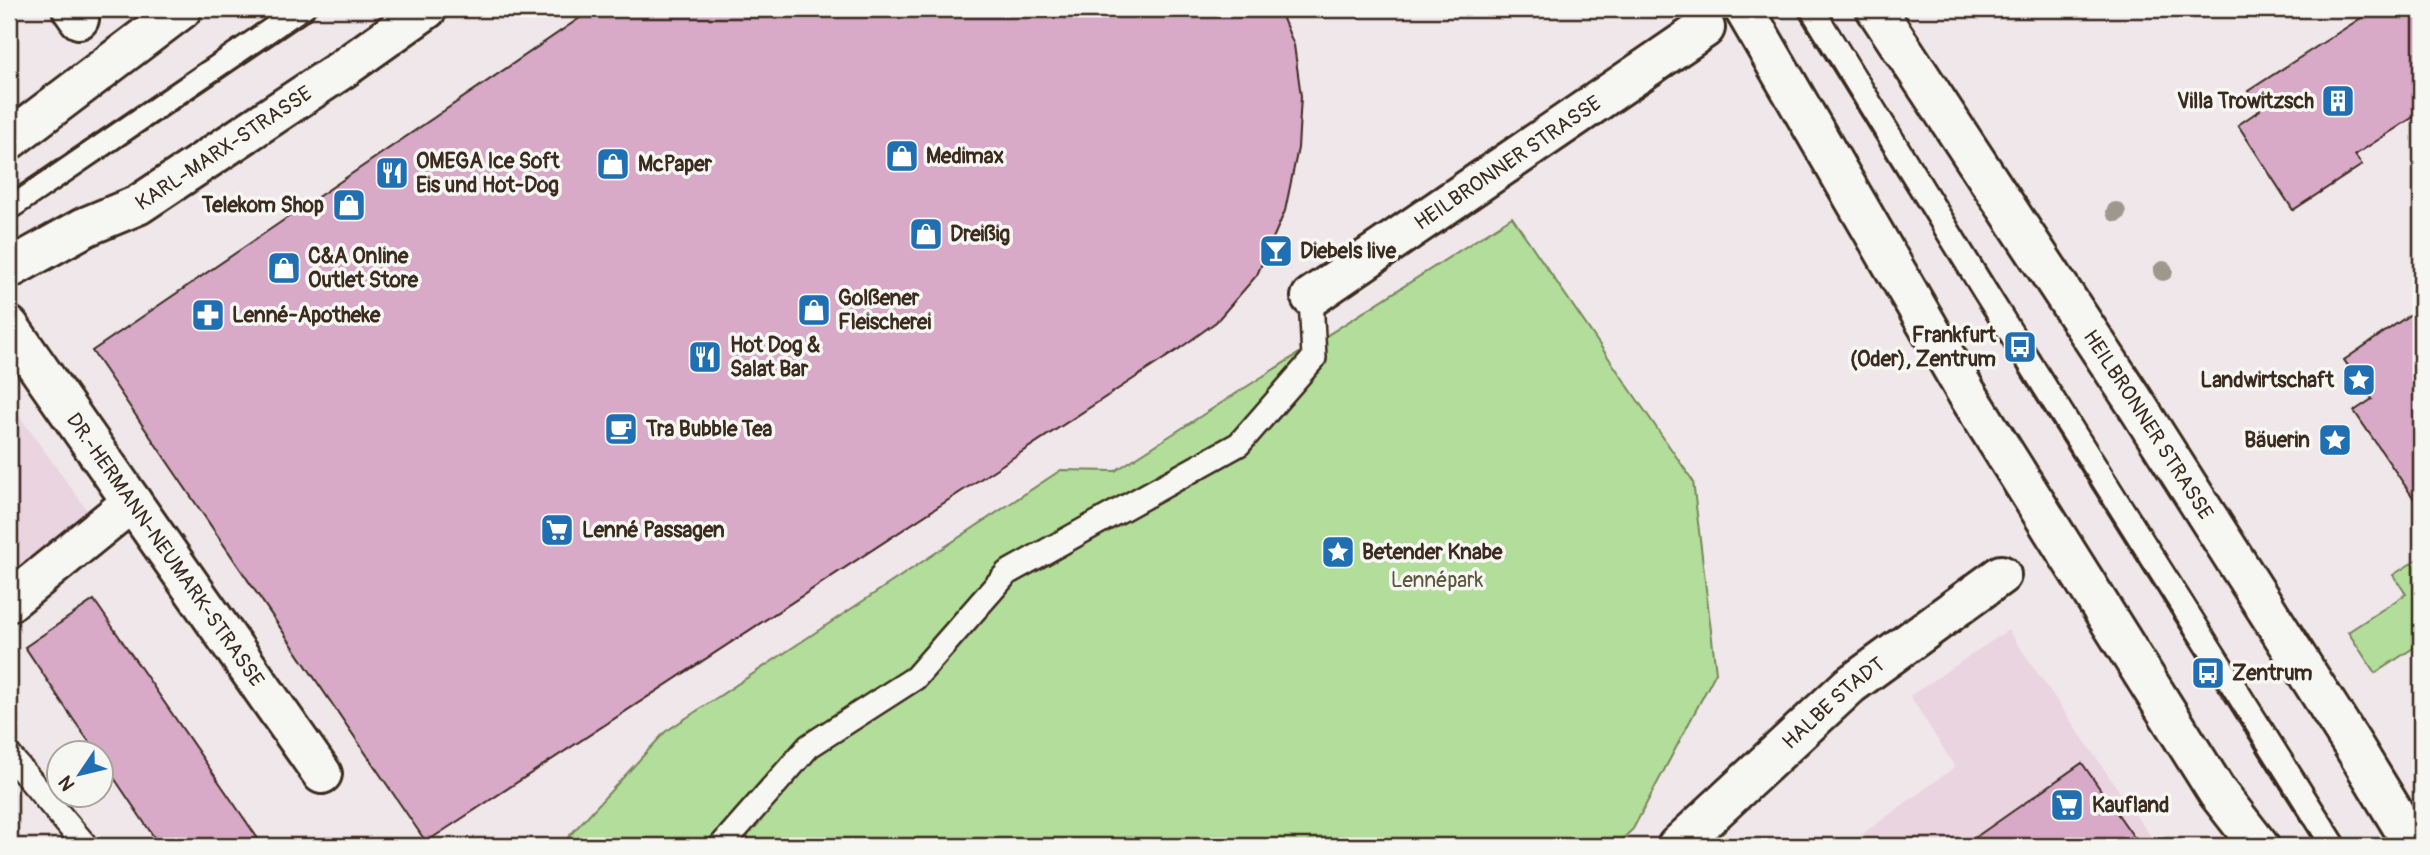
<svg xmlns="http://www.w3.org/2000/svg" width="2430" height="855" font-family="Pangolin,sans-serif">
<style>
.built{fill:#e9d4e0}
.green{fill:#b3dd9a;stroke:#77845c;stroke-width:2}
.building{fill:#d9a9c8;stroke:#3b2a1e;stroke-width:2}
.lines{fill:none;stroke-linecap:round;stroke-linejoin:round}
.lane-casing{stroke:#3b2a1e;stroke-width:28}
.street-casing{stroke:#3b2a1e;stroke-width:44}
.secondary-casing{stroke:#3b2a1e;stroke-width:44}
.lane{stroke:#f6f6f2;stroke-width:23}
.street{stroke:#f6f6f2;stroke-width:38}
.secondary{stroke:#f6f6f2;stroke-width:38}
.tram{stroke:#3b2a1e;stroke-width:2}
.tree{fill:#9d988b}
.labels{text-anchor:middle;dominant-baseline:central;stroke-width:7;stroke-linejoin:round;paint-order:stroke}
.poi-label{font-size:21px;font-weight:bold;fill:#3b2a1e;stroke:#f6f6f2;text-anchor:start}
.street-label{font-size:21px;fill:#3b2a1e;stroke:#f6f6f2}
.park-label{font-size:21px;fill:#59573d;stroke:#f6f6f2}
</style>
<rect width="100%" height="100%" fill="#f0e7ea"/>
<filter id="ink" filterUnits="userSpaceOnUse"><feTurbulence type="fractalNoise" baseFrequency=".0143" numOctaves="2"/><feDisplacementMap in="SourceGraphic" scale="14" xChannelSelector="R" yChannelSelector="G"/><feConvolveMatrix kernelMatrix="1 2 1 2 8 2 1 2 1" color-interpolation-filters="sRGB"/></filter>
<g filter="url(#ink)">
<g class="built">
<polygon points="9,402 90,514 9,582"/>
<polygon points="2008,630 2157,846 1846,846 1955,767 1910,696"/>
</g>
<g class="green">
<polygon points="1512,217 1693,481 1716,672 1633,829 1615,846 560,846 665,732 1061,470 1115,471"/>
<polygon points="2421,557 2421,643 2375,673 2348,632 2406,594 2393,575"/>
</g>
<g class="building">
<polygon points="593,9 1279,9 1294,45 1301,96 1298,148 1285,211 1257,275 1216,322 1179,349 426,842 92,351"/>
<polygon points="2375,9 2421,9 2421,112 2355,155 2362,165 2293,210 2238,125 2260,110 2248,91"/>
<polygon points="2421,307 2421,509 2354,411 2372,399 2344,360"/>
<polygon points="94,600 263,846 160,846 102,760 102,753 97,753 73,719 25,647"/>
<polygon points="2082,763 2140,846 1963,846"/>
</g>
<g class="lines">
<defs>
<g id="lane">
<polyline points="1812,9 1984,290 2334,846"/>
<polyline points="9,208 302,9"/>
<polyline points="9,755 86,846"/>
<polyline points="721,846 809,746 915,678 1007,573 1239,444 1314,358 1311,297"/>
</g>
<g id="street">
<polyline points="72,9 79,19"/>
<path id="s1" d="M1311 297 1705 28"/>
<path id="s2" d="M9 326 322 774"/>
<polyline points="9,602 132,502"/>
<path id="s3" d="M1677 846 1850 685 2001 575"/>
</g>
<g id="secondary">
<polyline points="1744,9 1966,392 2217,792 2259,846"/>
<path id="s4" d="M1876 9 2134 401 2354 747 2414 846"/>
<polyline points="9,140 182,9"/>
<path id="s5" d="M9 269 85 227 138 205 341 70 427 9"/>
</g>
</defs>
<use href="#lane" class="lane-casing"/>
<use href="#street" class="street-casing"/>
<use href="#secondary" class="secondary-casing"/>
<use href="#lane" class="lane"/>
<use href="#street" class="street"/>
<use href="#secondary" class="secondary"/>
<g class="tram">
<polyline points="1795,9 2041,407 2317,846"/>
<polyline points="1827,9 2062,391 2350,846"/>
<polyline points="9,195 280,9"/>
<polyline points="9,223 321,9"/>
</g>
</g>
<g class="tree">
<circle cx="2116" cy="212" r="10"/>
<circle cx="2163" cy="271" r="10"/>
</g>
</g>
<defs>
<symbol id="building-square" viewBox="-11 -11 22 22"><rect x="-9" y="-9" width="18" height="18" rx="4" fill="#1f6fb2" stroke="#f6f6f2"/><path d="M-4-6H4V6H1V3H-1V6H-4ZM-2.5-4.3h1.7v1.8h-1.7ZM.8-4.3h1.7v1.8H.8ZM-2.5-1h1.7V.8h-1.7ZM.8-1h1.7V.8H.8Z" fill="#fff"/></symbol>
<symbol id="shop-square" viewBox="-11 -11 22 22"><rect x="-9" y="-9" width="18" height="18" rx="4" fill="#1f6fb2" stroke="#f6f6f2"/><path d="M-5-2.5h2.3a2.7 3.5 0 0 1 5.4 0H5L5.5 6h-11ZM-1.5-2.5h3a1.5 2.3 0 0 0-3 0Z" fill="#fff"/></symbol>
<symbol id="restaurant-square" viewBox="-11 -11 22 22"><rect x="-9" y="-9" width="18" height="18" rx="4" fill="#1f6fb2" stroke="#f6f6f2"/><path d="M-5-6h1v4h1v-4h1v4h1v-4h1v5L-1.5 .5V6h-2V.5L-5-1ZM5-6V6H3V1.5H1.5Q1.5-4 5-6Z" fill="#fff"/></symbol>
<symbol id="bar-square" viewBox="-11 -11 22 22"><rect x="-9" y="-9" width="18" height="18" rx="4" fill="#1f6fb2" stroke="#f6f6f2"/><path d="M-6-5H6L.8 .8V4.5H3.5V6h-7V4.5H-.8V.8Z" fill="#fff"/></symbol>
<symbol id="pharmacy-square" viewBox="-11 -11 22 22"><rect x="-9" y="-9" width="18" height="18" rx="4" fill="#1f6fb2" stroke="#f6f6f2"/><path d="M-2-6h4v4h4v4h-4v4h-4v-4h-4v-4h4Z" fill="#fff"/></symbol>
<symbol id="bus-square" viewBox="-11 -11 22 22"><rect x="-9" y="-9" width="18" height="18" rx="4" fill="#1f6fb2" stroke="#f6f6f2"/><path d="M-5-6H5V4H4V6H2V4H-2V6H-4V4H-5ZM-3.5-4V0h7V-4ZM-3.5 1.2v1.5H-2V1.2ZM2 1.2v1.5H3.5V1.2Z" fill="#fff"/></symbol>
<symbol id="sight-square" viewBox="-11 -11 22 22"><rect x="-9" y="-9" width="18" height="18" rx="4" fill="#1f6fb2" stroke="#f6f6f2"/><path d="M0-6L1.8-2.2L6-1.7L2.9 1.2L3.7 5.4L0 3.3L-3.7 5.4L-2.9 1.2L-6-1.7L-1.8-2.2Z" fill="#fff"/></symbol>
<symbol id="cafe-square" viewBox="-11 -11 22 22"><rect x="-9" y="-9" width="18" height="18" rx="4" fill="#1f6fb2" stroke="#f6f6f2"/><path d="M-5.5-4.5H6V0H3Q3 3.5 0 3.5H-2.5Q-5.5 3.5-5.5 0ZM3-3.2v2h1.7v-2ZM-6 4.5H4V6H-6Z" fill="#fff"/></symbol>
<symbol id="supermarket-square" viewBox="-11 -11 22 22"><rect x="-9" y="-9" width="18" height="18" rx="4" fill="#1f6fb2" stroke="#f6f6f2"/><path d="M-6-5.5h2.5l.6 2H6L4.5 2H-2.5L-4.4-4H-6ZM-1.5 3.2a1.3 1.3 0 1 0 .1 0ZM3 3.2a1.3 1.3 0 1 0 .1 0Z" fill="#fff"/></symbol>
</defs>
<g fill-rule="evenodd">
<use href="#building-square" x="2319" y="82" width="38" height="38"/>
<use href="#shop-square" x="883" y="137" width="38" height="38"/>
<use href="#shop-square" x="594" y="145" width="38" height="38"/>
<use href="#restaurant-square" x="373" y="154" width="38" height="38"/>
<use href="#shop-square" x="330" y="186" width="38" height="38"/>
<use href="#shop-square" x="907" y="215" width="38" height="38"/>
<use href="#bar-square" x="1257" y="232" width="38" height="38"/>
<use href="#shop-square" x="265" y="249" width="38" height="38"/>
<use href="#shop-square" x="795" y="291" width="38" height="38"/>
<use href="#pharmacy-square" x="189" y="296" width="38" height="38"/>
<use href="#bus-square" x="2001" y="328" width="38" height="38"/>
<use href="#restaurant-square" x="686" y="338" width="38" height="38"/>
<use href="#sight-square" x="2340" y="361" width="38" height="38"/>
<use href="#cafe-square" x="602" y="410" width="38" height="38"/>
<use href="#sight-square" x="2316" y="421" width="38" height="38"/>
<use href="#supermarket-square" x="538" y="511" width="38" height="38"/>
<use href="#sight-square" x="1319" y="533" width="38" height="38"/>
<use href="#bus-square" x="2189" y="654" width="38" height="38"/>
<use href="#supermarket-square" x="2048" y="786" width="38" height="38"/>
</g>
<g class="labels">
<g class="poi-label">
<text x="2314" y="101" text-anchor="end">Villa Trowitzsch</text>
<text x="926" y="156">Medimax</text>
<text x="416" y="161">OMEGA Ice Soft<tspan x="416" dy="24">Eis und Hot-Dog</tspan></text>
<text x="638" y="164">McPaper</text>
<text x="324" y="205" text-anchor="end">Telekom Shop</text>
<text x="950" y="234">Dreißig</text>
<text x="1300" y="251">Diebels live</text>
<text x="308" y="256">C&amp;A Online<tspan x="308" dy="24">Outlet Store</tspan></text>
<text x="838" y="298">Golßener<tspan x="838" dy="24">Fleischerei</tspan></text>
<text x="232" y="315">Lenné-Apotheke</text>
<text x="1996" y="335" text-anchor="end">Frankfurt<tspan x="1996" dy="24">(Oder), Zentrum</tspan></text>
<text x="730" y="345">Hot Dog &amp;<tspan x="730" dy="24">Salat Bar</tspan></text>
<text x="2334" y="380" text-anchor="end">Landwirtschaft</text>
<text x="646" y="429">Tra Bubble Tea</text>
<text x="2310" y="440" text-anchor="end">Bäuerin</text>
<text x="582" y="530">Lenné Passagen</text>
<text x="1362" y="552">Betender Knabe</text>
<text x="2232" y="673">Zentrum</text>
<text x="2092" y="805">Kaufland</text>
</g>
<g class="street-label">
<text stroke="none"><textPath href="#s5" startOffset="247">KARL-MARX-STRASSE</textPath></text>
<text stroke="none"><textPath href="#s1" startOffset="238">HEILBRONNER STRASSE</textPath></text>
<text stroke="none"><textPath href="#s4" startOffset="497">HEILBRONNER STRASSE</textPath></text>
<text stroke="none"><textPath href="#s2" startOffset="273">DR.-HERMANN-NEUMARK-STRASSE</textPath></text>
<text stroke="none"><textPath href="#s3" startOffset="212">HALBE STADT</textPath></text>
</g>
<g class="park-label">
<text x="1437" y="580">Lennépark</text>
</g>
</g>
<rect width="2430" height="855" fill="none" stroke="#f6f6f2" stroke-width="35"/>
<rect x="18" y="18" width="2395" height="820" fill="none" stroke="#3b2a1e" stroke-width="2.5" filter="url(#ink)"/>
<g transform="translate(80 774) rotate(235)"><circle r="33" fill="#f6f6f2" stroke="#aba49d" stroke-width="2"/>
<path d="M0-5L12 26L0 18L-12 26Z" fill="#1f6fb2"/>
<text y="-10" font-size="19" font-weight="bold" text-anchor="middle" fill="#3b2a1e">N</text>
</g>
</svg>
